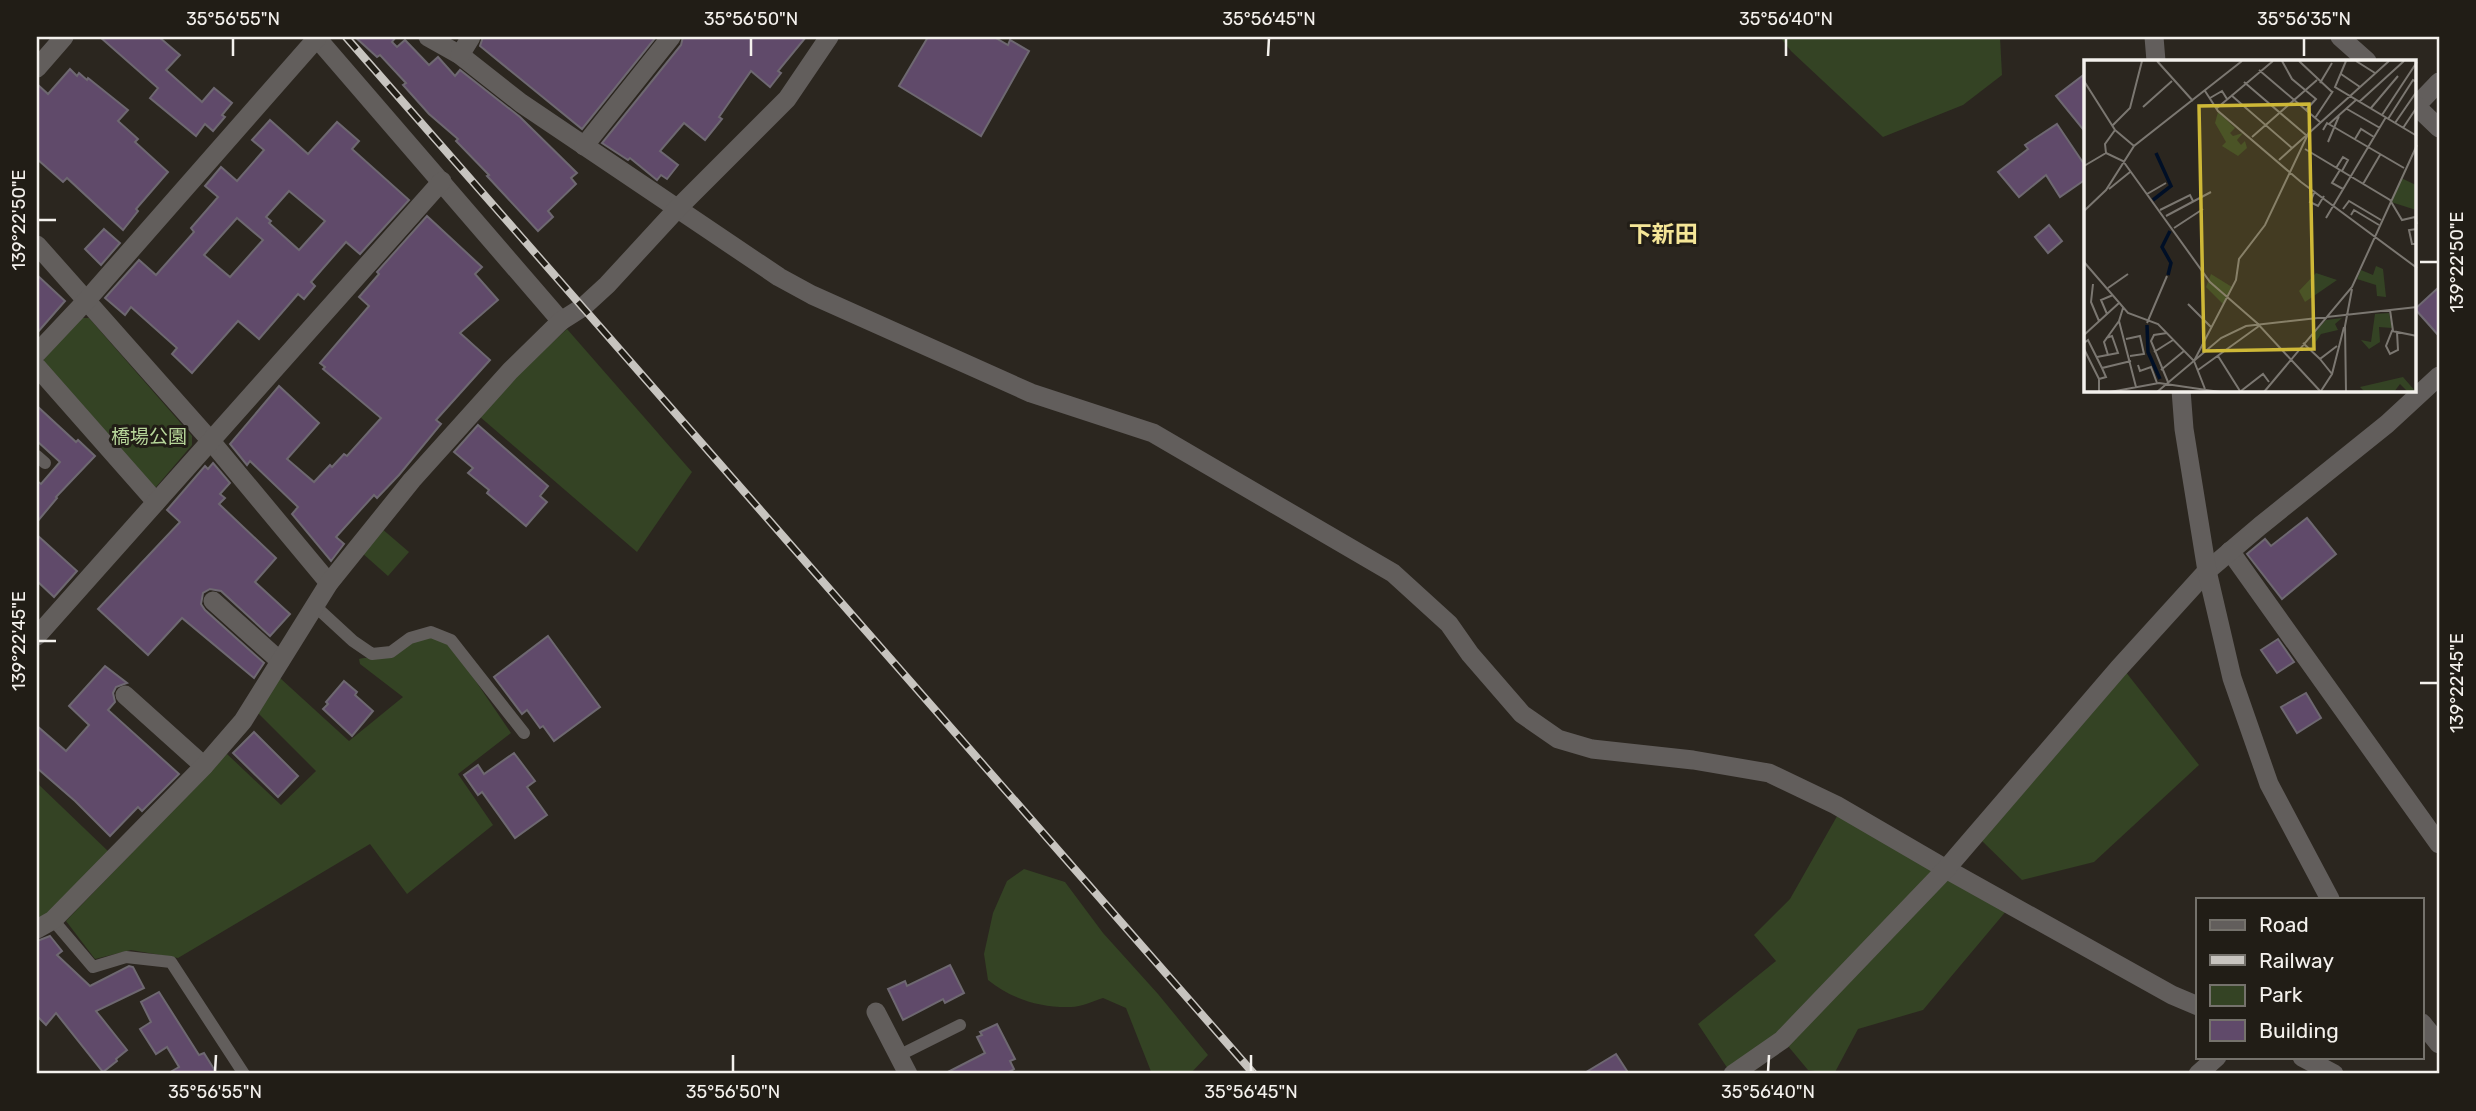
<svg xmlns="http://www.w3.org/2000/svg" width="2476" height="1111" font-family="Rubik,'Noto Sans JP',sans-serif">
<style>
.green{fill:#344324}
.building{fill:#604a6a;stroke:#6e6871;stroke-width:2;fill-rule:evenodd}
.lines{fill:none;stroke-linecap:round;stroke-linejoin:round}
.service{stroke:#625e5c;stroke-width:12}
.minor{stroke:#625e5c;stroke-width:19}
.tertiary{stroke:#625e5c;stroke-width:19}
.rail-casing{stroke:#c7c4bf;stroke-width:8}
.rail{stroke:#211d16;stroke-width:5;stroke-dasharray:16;stroke-linecap:butt}
.ticks{fill:none;stroke:#f4f1ed;stroke-width:2.5}
.labels{text-anchor:middle;dominant-baseline:central;stroke-width:6;stroke-linejoin:round;paint-order:stroke}
.park-label{font-size:19px;fill:#b6d599;stroke:#211d16}
.quarter-label{font-size:23px;font-weight:bold;fill:#f5e697;stroke:#211d16}
.inset-river{fill:none;stroke:#000f26;stroke-width:3.5}
.inset-road{fill:none;stroke:#7b7771;stroke-width:2}
.view{fill:#ceb837;fill-opacity:0.15;stroke:#ceb837;stroke-width:3.5}
.inset-edge{fill:none;stroke:#f4f1ed;stroke-width:3.5}
.neatline{fill:none;stroke:#f4f1ed;stroke-width:2.5}
.ticks-label{font-size:18px;text-anchor:middle;fill:#f4f1ed}
</style>
<rect width="100%" height="100%" fill="#2b261f"/>
<g class="green">
<polygon points="1780,37 2000,37 2002,75 1963,105 1883,137 1791,51"/>
<polygon points="80,318 89,318 192,436 192,445 156,487 150,487 44,366 44,359"/>
<polygon points="567,329 692,472 637,552 479,416 525,367"/>
<polygon points="381,528 409,552 388,576 361,552"/>
<path d="M431 635 449 642 511 733 458 774 493 825 407 894 370 844 178 958 131 950 95 959 66 921 227 754 281 805 316 771 257 712 280 678 349 741 403 697 360 664 359 659C366 657 369 659 376 658 390 656 413 640 431 635Z"/>
<polygon points="2125,671 2199,765 2094,862 2022,880 1980,839"/>
<polygon points="37,783 110,853 50,913 37,921"/>
<polygon points="1840,811 2007,910 1923,1010 1858,1029 1834,1074 1808,1070 1778,1034 1728,1069 1698,1024 1776,961 1754,935 1790,899"/>
<path d="M1024 869 1065 882 1103 933 1158 994 1208 1055 1190 1074H1152L1126 1008 1103 998C1093 1001 1081 1007 1071 1007 1041 1008 1011 999 988 980L984 954 993 913 1007 881Z"/>
</g>
<g class="building">
<polygon points="100,37 159,37 180,55 166,70 202,102 214,88 232,103 222,115 225,117 213,131 205,124 196,136 150,98 158,88"/>
<polygon points="355,37 396,37 392,42 397,47 405,40 429,65 438,57 455,76 460,70 520,117 577,173 571,178 576,184 548,211 553,217 538,231 487,176 489,175 456,141 458,139 429,114 403,85 406,83 380,55 377,57"/>
<polygon points="483,37 656,37 582,129 480,46"/>
<polygon points="683,37 806,37 778,71 781,73 770,87 751,71 719,117 722,119 705,140 684,123 660,151 678,165 667,179 661,175 657,180 630,158 628,160 602,143 681,45"/>
<polygon points="928,37 994,37 1008,45 1010,40 1029,51 981,136 899,86"/>
<polygon points="70,69 77,76 79,73 87,80 88,78 128,110 118,121 138,139 135,142 168,172 136,209 138,211 123,230 67,178 63,182 37,159 37,84 48,94"/>
<polygon points="2086,73 2086,133 2056,96"/>
<path d="M270 120 308 154 337 122 359 141 352 149 409 200 360 254 346 242 311 282 315 286 304 299 298 294 259 339 238 321 192 373 172 354 177 348 131 307 125 315 105 298 139 260 156 275 194 232 191 228 218 197 205 186 221 167 237 181 264 150 252 140ZM289 191 325 221 299 250 269 223 271 221 266 217ZM237 218 263 240 230 277 204 255Z"/>
<polygon points="2057,124 2086,167 2086,179 2060,197 2046,175 2019,197 1998,172 2028,149 2025,145"/>
<polygon points="427,216 482,267 475,274 498,300 460,333 490,360 436,420 441,424 399,475 377,498 374,495 336,537 344,544 331,561 292,514 298,507 250,461 247,465 230,444 279,386 319,423 287,459 314,482 330,465 332,467 344,454 347,456 381,418 323,369 325,367 320,363 369,306 359,297 379,274 377,272"/>
<polygon points="2049,225 2062,241 2048,253 2035,237"/>
<polygon points="104,229 120,243 101,265 85,249"/>
<polygon points="37,275 65,301 37,333"/>
<polygon points="2439,287 2439,336 2415,309"/>
<polygon points="37,406 76,442 78,440 95,456 56,497 57,498 37,522 37,481 41,484 60,462 37,441"/>
<polygon points="478,425 548,486 540,496 547,502 526,526 487,493 489,490 468,473 473,468 454,452"/>
<polygon points="213,463 230,483 220,494 225,498 219,504 276,558 255,582 290,614 270,636 221,591 210,589 203,593 201,604 205,610 264,663 254,678 182,618 148,655 98,609 180,522 167,510 205,466 208,469"/>
<polygon points="2307,518 2336,554 2282,599 2247,554 2265,539 2271,546"/>
<polygon points="37,535 77,571 54,597 37,581"/>
<polygon points="548,636 600,707 554,741 543,726 540,728 527,710 522,714 494,677"/>
<polygon points="2278,639 2294,662 2277,673 2261,650"/>
<polygon points="105,666 127,683 116,687 113,693 115,702 108,710 179,774 142,811 138,807 110,836 75,801 37,768 37,726 66,751 89,725 69,706"/>
<polygon points="344,681 357,692 355,695 373,711 352,736 323,709 328,704 326,702"/>
<polygon points="2306,693 2321,718 2297,733 2281,707"/>
<polygon points="254,732 298,776 278,797 233,753"/>
<polygon points="514,753 535,781 527,787 547,815 515,838 482,792 478,795 464,775 478,765 484,774"/>
<polygon points="50,936 62,951 57,955 90,986 129,966 133,967 144,988 96,1011 127,1050 116,1059 117,1061 103,1072 56,1013 46,1025 37,1016 37,941"/>
<polygon points="950,965 964,993 945,1003 943,999 903,1020 888,989 905,981 907,986"/>
<polygon points="159,992 199,1055 204,1053 217,1074 167,1074 179,1067 167,1047 156,1054 140,1029 151,1022 141,1002"/>
<polygon points="997,1024 1015,1059 1010,1061 1014,1069 1005,1074 944,1074 985,1053 977,1037 982,1035 980,1032"/>
<polygon points="1616,1054 1629,1074 1583,1074"/>
</g>
<g class="lines">
<g class="service">
<polyline points="37,456 45,463"/>
<polyline points="315,606 353,641 372,654 391,652 410,638 431,632 451,640 524,733"/>
<polyline points="53,920 93,967 126,957 171,962 244,1074"/>
<polyline points="898,1056 960,1025"/>
</g>
<g class="minor">
<polyline points="316,37 561,321"/>
<polyline points="428,37 460,55 521,103 779,277 812,295 1031,393 1153,433 1393,573 1449,624 1470,654 1522,714 1558,739 1592,749 1693,760 1769,773 1836,805 1946,869 2172,995 2198,1006"/>
<polyline points="460,55 471,37"/>
<polyline points="37,68 64,37"/>
<polyline points="2416,106 2439,82"/>
<polyline points="584,146 671,37"/>
<polyline points="37,245 210,440 329,583"/>
<polyline points="37,353 86,301 317,38"/>
<polyline points="37,367 156,502"/>
<polyline points="2230,551 2439,844"/>
<polyline points="213,601 280,661"/>
<polyline points="37,636 442,181"/>
<polyline points="125,695 204,766"/>
<polyline points="37,929 53,920 204,766 243,721 329,583 412,480 510,371 561,321 583,307 607,285 677,209 787,99 829,37"/>
<polyline points="876,1012 908,1074"/>
<polyline points="2302,1057 2334,1074"/>
<polyline points="1733,1074 1782,1040 1946,869 2118,669 2207,571 2260,526 2387,424 2439,376"/>
<polyline points="2198,1074 2217,1057"/>
</g>
<g class="tertiary">
<polyline points="2154,37 2156,61"/>
<polyline points="2340,37 2367,61"/>
<polyline points="2415,105 2439,128"/>
<polyline points="2181,390 2184,429 2207,571 2232,678 2269,784 2330,899"/>
<polyline points="2422,1023 2439,1044"/>
</g>
<defs>
<polyline id="rail" points="346,37 1254,1074"/>
</defs>
<use href="#rail" class="rail-casing"/>
<use href="#rail" class="rail"/>
</g>
<path class="ticks" d="M233 56V38M751 56V38M1268 56 1269 38M1786 56V38M2304 56V38M38 220H56M2420 262H2438M38 641H56M2420 683H2438M215 1072 216 1055M733 1072V1055M1251 1072V1055M1768 1072 1769 1055"/>
<g class="labels">
<g class="park-label">
<text x="149" y="436">橋場公園</text>
</g>
<g class="quarter-label">
<text x="1663" y="234">下新田</text>
</g>
</g>
<g transform="translate(2084 60)">
<rect width="332" height="332" fill="#2b261f"/>
<path d="M134 52 151 68 146 73 149 76 159 73 153 80 157 85 161 81 163 88 154 96 138 86 142 82 131 63ZM317 118 332 125V150L307 142ZM292 206 299 209 302 237 293 236 292 225 273 219 277 210 289 215ZM232 213 253 220 221 242 215 231ZM127 214 148 227 139 244 122 227ZM305 253 308 268 295 267 296 282 285 289 277 280 287 282 291 254ZM258 258 251 264 254 270 237 274 227 289 228 275 242 260ZM319 317 332 332H324L316 324 310 332H281L276 327Z" fill="#344324"/>
<path class="inset-river" d="M69 140 87 126 72 93M84 215 87 203 78 187 86 171M63 265 64 292 76 319"/>
<path class="inset-road" d="M73 1 109 41M198 1 208 19 232 39 222 50M215 1 248 32M262 1 251 27 333 76M272 1 291 13M175 10 236 62M257 14 276 27M0 21 31 70 21 84 22 93M160 22 222 75M236 23 248 3M121 31 134 51 217 122 333 208M147 35 208 88M126 38 138 31 143 39M275 42 320 1M59 47 88 21M133 48 189 1M287 48 314 16M263 49 296 68M298 55 333 2M231 58 249 31M304 59 329 20 333 22M311 63 333 31M245 64 272 40M29 65 46 48 58 1M319 68 333 47M31 70 50 86M239 70 243 63 320 108M168 77 233 20M271 79 277 69 290 77M244 82 255 56M221 89 306 140 318 160 331 157 333 164M22 93 39 101 126 222 173 263 237 332M195 100 305 1M0 106 22 93M252 108 259 97 264 100 258 111M256 110 248 123 259 129M279 124 296 95M25 129 46 112M231 131 226 142 234 146 240 136M63 134 82 123M259 149 265 141 297 160M76 150 106 135 109 141M0 151 22 130 50 86 158 1M267 155 270 150 295 165M82 156 127 132M242 158 302 57M90 168 119 149M333 169 325 170 328 184H333M0 202 44 253 74 264 110 301 121 329M9 224 7 242 15 261M24 228 44 214M104 244 128 268M39 248 35 261 52 327M306 250 309 271M23 254 17 240 29 235M63 263 83 216M313 272 314 290 306 294 302 286 308 271 333 276M83 273 70 275 67 281 84 322M0 275 35 243M42 279 56 276 60 294 46 296M0 283 4 280 18 308 47 301M219 283 236 299M0 289 15 319M70 292 89 280M24 295 20 282 35 261M134 296 156 331M13 297 34 293 28 276 22 278M110 301 152 220 155 199 181 165 225 72M54 305 56 311 67 307 73 323M77 310 100 291M114 310 175 266M248 314 236 299 253 286M157 331 179 314 185 322M237 331 248 314 260 267M15 332V319L22 317 18 308M26 332 75 323 136 332M73 332 137 278 162 266 333 247M180 332 268 227 333 85M262 332 261 266 268 229"/>
<path class="view" d="M225 44 230 289 120 291 115 46Z"/>
<rect width="332" height="332" class="inset-edge"/>
</g>
<rect width="2476" height="1111" fill="none" stroke="#211d16" stroke-width="77"/>
<rect x="2196" y="898" width="228" height="161" fill="#211d16" stroke="#75726c" stroke-width="2"/>
<rect x="2210" y="920" width="35" height="10" fill="#625e5c" stroke="#75726c" stroke-width="2"/>
<text x="2259" y="932" font-size="21" fill="#f4f1ed">Road</text>
<rect x="2210" y="955" width="35" height="10" fill="#c7c4bf" stroke="#75726c" stroke-width="2"/>
<text x="2259" y="968" font-size="21" fill="#f4f1ed">Railway</text>
<rect x="2210" y="985" width="35" height="21" fill="#344324" stroke="#75726c" stroke-width="2"/>
<text x="2259" y="1002" font-size="21" fill="#f4f1ed">Park</text>
<rect x="2210" y="1020" width="35" height="21" fill="#604a6a" stroke="#75726c" stroke-width="2"/>
<text x="2259" y="1038" font-size="21" fill="#f4f1ed">Building</text>
<rect x="38" y="38" width="2400" height="1034" class="neatline"/>
<g class="ticks-label">
<text x="233" y="25">35°56'55"N</text>
<text x="751" y="25">35°56'50"N</text>
<text x="1269" y="25">35°56'45"N</text>
<text x="1786" y="25">35°56'40"N</text>
<text x="2304" y="25">35°56'35"N</text>
<text transform="translate(19 220) rotate(-90)" y="6">139°22'50"E</text>
<text transform="translate(2457 262) rotate(-90)" y="6">139°22'50"E</text>
<text transform="translate(19 641) rotate(-90)" y="6">139°22'45"E</text>
<text transform="translate(2457 683) rotate(-90)" y="6">139°22'45"E</text>
<text x="215" y="1098">35°56'55"N</text>
<text x="733" y="1098">35°56'50"N</text>
<text x="1251" y="1098">35°56'45"N</text>
<text x="1768" y="1098">35°56'40"N</text>
</g>
</svg>
